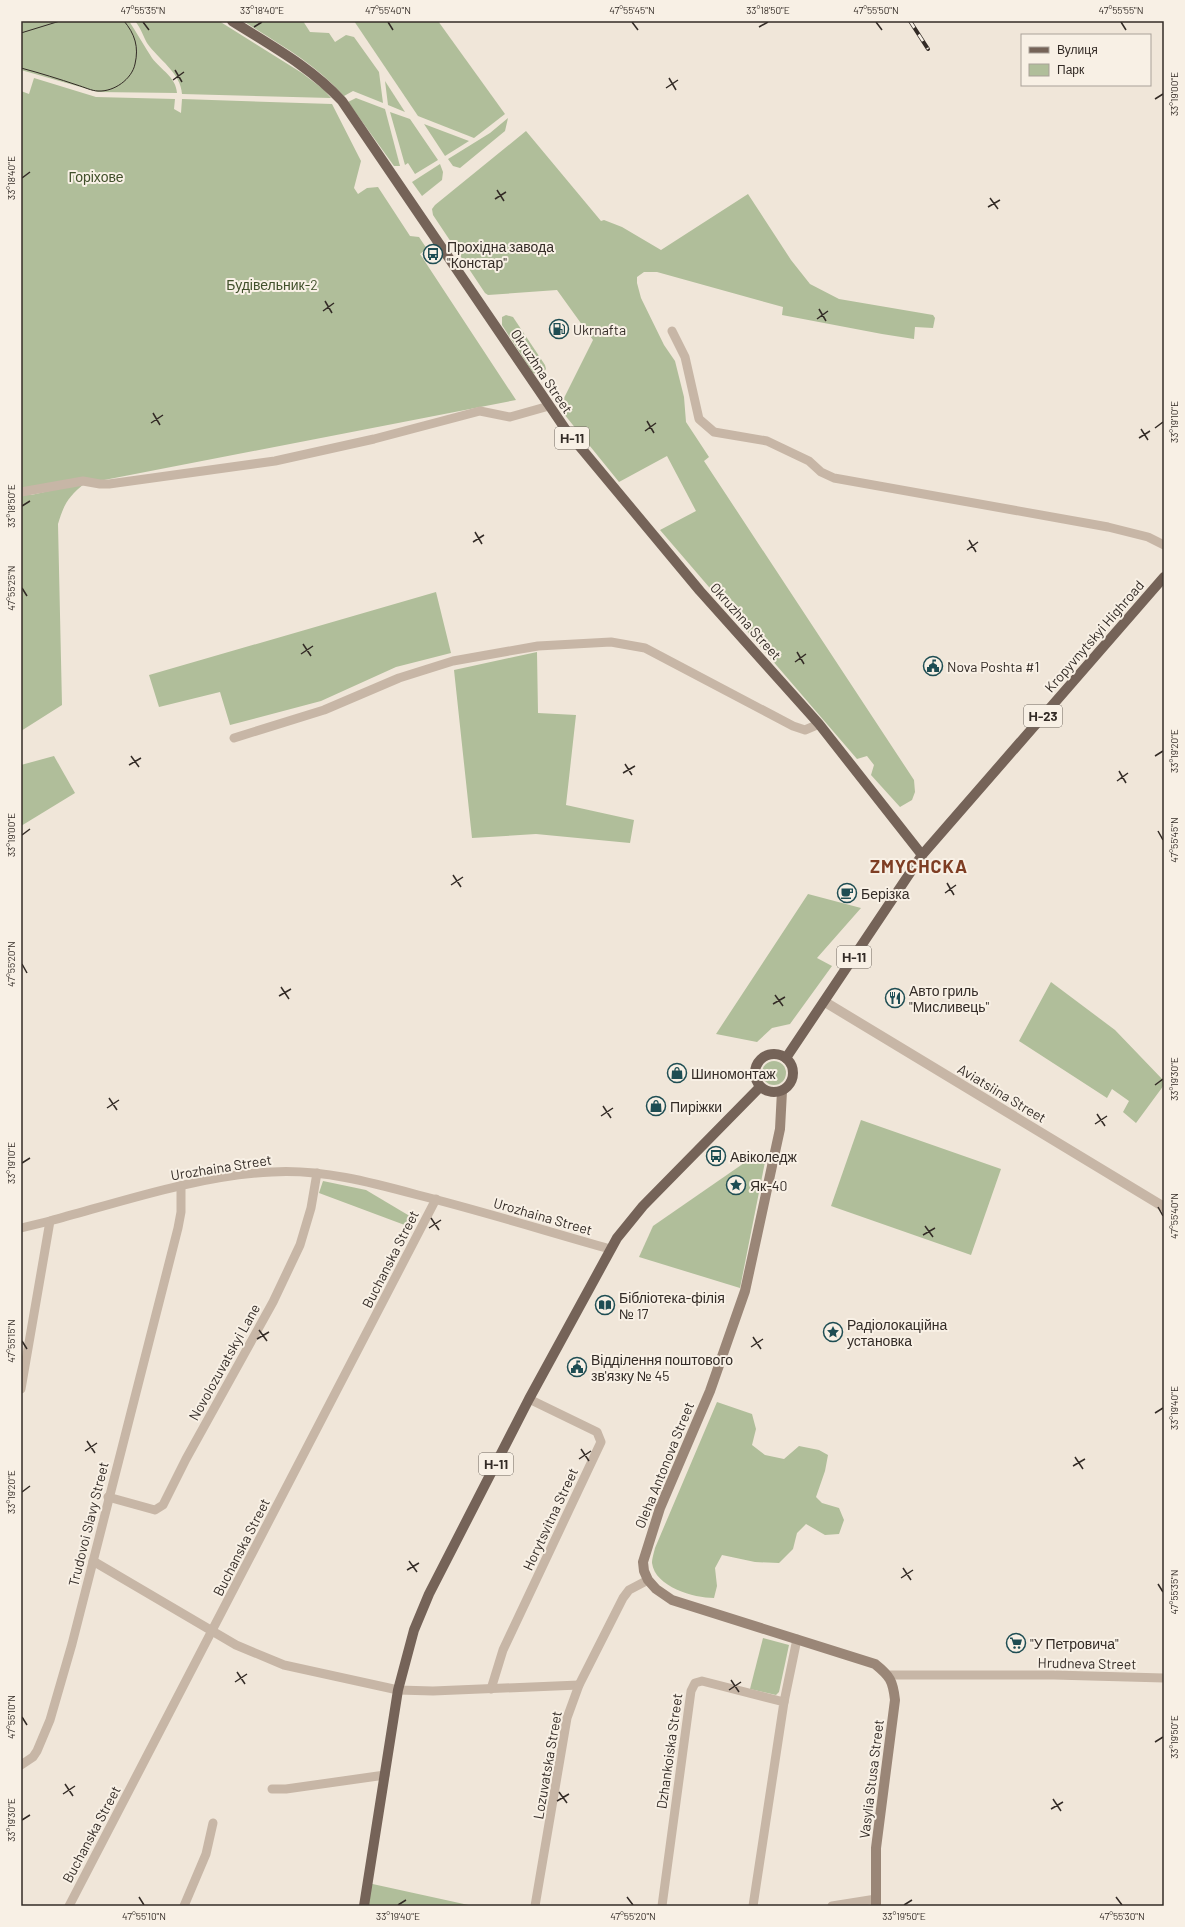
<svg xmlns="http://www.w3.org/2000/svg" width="1185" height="1927" font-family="Barlow,sans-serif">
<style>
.green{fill:#b0be9a}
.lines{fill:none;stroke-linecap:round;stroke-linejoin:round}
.minor{stroke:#c7b6a6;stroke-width:9}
.tertiary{stroke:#c7b6a6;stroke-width:10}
.secondary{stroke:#9a8677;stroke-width:10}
.primary{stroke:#756358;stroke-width:10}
.tram{stroke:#332b26;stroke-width:1}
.rail-casing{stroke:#332b26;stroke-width:4}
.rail{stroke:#f8f0e5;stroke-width:2.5;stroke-dasharray:8;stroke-linecap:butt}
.ticks{fill:none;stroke:#332b26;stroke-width:1.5}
.labels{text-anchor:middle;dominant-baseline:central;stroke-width:4;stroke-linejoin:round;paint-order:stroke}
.shield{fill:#f8f0e5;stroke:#6e665f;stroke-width:1}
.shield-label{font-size:13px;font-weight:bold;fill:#332b26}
.park-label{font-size:14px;fill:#41502b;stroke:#f8f0e5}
.poi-label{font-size:14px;fill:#332b26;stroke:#f8f0e5;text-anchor:start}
.street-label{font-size:14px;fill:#332b26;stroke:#f8f0e5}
.district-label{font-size:18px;font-weight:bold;letter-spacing:1px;fill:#7e3d23;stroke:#f8f0e5}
.neatline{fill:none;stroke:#332b26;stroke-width:1.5}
.ticks-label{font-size:10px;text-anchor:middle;fill:#332b26}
</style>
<rect width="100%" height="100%" fill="#f0e6d9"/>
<g class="green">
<path d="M28 21H129C137 33 144 46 152 58 161 70 176 77 177 93L98 92 21 70V23Z"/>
<path d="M135 21H219L302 73 323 89 331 98 182 94C181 73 158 59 147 43 143 36 141 28 135 21Z"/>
<path d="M243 21H303L310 32 329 33 335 42 346 35 354 37 379 72 383 103 353 91 344 96C316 64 279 44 243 21Z"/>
<polygon points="354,21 438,21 505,114 474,138 418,116"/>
<polygon points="34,78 96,97 175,99 174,109 181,113 182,99 332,104 361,161 354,188 358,194 367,188 378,187 410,236 419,237 427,249 420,254 516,400 99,481 21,488 21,91 29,94"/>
<polygon points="385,81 405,112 388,105"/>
<polygon points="356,98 385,109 400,166 394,166 348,102"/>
<polygon points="390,112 410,119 438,160 415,174 408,163 405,165"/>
<polygon points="508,118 505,131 460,168 453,166 448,159 490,133"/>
<polygon points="424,124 469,141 445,156"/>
<polygon points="526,131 601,221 604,220 622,227 661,250 748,194 791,260 810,284 839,299 933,315 935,318 933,328 915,327 914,339 882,334 782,315 783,307 657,272 644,272 637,277 637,283 641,298 664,345 675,361 684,397 686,422 709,457 704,461 914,780 915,792 912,800 900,807 871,775 874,765 867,756 857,759 660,530 696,511 667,456 619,482 564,414 560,406 593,340 557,290 488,295 485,293 433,215 432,209 435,205"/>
<polygon points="440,164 443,172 442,180 422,196 412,182"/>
<polygon points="506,315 513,317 545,365 546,369 541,375 533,373 502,325 502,317"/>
<path d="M85 483C68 497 64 504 58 524L62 705 21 731V495H31Z"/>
<polygon points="436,592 451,653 396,667 321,701 230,725 220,692 159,707 149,675"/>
<polygon points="537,652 538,713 576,715 566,805 634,820 630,843 536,834 472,838 454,670"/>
<polygon points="54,756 75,793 21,826 21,765"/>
<polygon points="808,894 861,908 817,958 832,966 790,1024 772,1028 757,1042 716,1034"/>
<polygon points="1051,982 1115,1030 1164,1081 1164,1085 1136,1123 1123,1112 1129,1101 1112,1089 1107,1098 1019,1041"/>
<circle cx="774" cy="1073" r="12"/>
<polygon points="861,1120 1001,1169 971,1255 831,1206"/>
<polygon points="760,1152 764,1153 765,1162 740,1288 639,1257 653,1226"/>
<polygon points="323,1181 366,1190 413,1218 410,1227 319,1193"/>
<path d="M717 1402 752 1414 756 1429 752 1445 765 1455 784 1459 799 1446 819 1450 828 1455 825 1471 816 1497 822 1503 839 1508 844 1520 839 1534 825 1535 806 1524 797 1533 793 1549 779 1563 755 1562 722 1555 715 1568 717 1586 714 1598C694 1598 655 1587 652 1563 652 1559 654 1552 655 1548Z"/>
<polygon points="763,1638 789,1645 779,1692 776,1695 750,1689"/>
<polygon points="368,1883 473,1906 364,1906"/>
</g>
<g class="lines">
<g class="minor">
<polyline points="672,331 685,357 699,419 714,432 767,441 809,461 821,472 834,478 1108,527 1148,537 1164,545"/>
<polyline points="21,492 83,481 100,484 109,484 275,461 374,439 480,411 510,417 549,406"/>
<polyline points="234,738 324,710 399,678 453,661 538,646 611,642 645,648 793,726 805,730 819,724"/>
<polyline points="21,1228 50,1221"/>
<path d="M21 1389 50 1221C120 1202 200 1175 272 1172 321 1169 370 1182 418 1195 482 1211 546 1231 610 1249"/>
<polyline points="108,1497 155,1510 163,1505 186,1459 273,1302 300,1245 311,1208 317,1173"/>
<polyline points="93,1561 236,1645 284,1665 398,1690 433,1691 579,1685"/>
<polyline points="889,1675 1054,1675 1164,1678"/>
<polyline points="491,1689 503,1650 601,1442 597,1432 529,1399"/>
<polyline points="784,1702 797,1639"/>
<polyline points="21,1765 33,1757 37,1751 50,1720 72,1644 178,1228 181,1212 181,1186"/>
<polyline points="272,1789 286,1789 385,1775"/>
<polyline points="69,1906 436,1199"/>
<polyline points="184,1906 206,1854 213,1823"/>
<polyline points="535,1906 567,1718 579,1685 623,1598 629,1590 648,1580"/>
<polyline points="662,1906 691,1691 695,1683 702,1681 784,1702 753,1906"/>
<polyline points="832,1906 876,1899"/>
</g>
<polyline class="tertiary" points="825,1002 1164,1207"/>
<path class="secondary" d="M782 1091 780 1129 745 1291 710 1391 660 1508 643 1562 644 1571 648 1580 656 1589 672 1600 875 1664C890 1676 893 1681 895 1700L876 1848V1906"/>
<g class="primary">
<path d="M232 21C270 45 311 67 342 101L566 430 700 591 819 724 922 855"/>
<circle cx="774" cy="1073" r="19"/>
<polyline points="786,1058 922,855 1164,577"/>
<polyline points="364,1906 398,1690 414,1630 429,1594 529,1399 617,1238 643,1206 760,1087"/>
</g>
<g class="tram">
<polyline points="21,33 60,21"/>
<path d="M21 68C40 73 59 79 77 85 84 87 92 91 98 91 114 92 132 79 135 64 139 47 135 34 124 21"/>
</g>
<defs>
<polyline id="rail" points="910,21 928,49"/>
</defs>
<use href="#rail" class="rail-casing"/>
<use href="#rail" class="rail"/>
</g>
<path class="ticks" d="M143 22 149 30M388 22 393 30M632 22 638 30M876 22 882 30M1121 22 1126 30M254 27 262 22M759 27 768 22M175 70 182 82M669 78 676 90M173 80 184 72M666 88 678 80M1155 99 1163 94M22 178 30 172M497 190 504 201M990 198 998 209M495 199 506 192M988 207 1000 200M325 301 332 313M819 309 826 321M323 311 334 303M817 319 828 311M153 413 160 425M647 421 654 433M151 423 163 415M1155 428 1163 422M1141 429 1148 440M645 431 656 423M1139 438 1150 431M22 506 30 501M475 532 482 544M969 540 976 552M473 542 484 535M967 550 978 542M22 588 27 596M303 644 311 656M797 652 804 664M301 654 313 646M795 662 806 654M131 756 139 767M1155 756 1163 751M625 764 632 775M129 765 141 758M1119 771 1126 783M623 773 635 766M1117 781 1128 773M1158 831 1163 840M22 835 30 829M453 875 461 887M947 883 954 895M451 885 463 877M945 893 956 885M22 964 27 973M281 987 289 999M775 995 783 1006M279 996 291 989M773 1004 785 997M1155 1085 1163 1079M109 1098 117 1110M603 1106 611 1118M107 1108 119 1100M1097 1114 1105 1126M601 1116 613 1108M1095 1124 1107 1116M22 1163 30 1158M1158 1207 1163 1216M431 1218 439 1230M925 1226 933 1237M429 1228 441 1220M923 1235 935 1228M259 1330 267 1341M753 1337 761 1349M257 1339 269 1332M22 1341 27 1349M751 1347 763 1339M1155 1413 1163 1408M87 1441 95 1453M581 1449 589 1461M85 1451 97 1443M1075 1457 1083 1469M579 1459 591 1451M1073 1466 1085 1459M22 1492 30 1486M409 1561 417 1572M903 1568 911 1580M407 1570 419 1563M901 1578 913 1570M1158 1584 1163 1592M237 1672 245 1684M731 1680 739 1692M235 1682 247 1674M729 1690 741 1682M22 1717 27 1725M1155 1742 1163 1737M65 1784 73 1796M559 1792 567 1803M63 1794 75 1786M1053 1799 1061 1811M557 1801 569 1794M1051 1809 1063 1802M22 1820 30 1815M139 1897 144 1905M627 1897 633 1905M1116 1897 1122 1905M398 1905 406 1900M904 1905 912 1900"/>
<defs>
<symbol id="bus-ring" viewBox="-11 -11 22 22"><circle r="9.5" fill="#f8f0e5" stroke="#1e4d53" stroke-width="1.5"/><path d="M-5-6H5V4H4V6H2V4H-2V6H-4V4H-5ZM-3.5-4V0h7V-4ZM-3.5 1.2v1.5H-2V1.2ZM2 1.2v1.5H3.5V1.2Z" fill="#1e4d53"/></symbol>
<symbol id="fuel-ring" viewBox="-11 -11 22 22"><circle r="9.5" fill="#f8f0e5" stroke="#1e4d53" stroke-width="1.5"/><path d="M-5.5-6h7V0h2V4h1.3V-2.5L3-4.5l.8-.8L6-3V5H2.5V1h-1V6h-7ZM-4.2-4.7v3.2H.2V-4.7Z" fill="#1e4d53"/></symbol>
<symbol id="civic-ring" viewBox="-11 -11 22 22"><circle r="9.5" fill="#f8f0e5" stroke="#1e4d53" stroke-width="1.5"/><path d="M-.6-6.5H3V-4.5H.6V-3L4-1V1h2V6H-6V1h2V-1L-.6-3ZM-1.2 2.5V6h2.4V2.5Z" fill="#1e4d53"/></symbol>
<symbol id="cafe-ring" viewBox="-11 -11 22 22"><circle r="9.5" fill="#f8f0e5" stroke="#1e4d53" stroke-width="1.5"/><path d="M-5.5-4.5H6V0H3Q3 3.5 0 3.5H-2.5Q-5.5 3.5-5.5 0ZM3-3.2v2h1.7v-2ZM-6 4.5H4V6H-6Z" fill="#1e4d53"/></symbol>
<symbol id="restaurant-ring" viewBox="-11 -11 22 22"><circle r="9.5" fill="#f8f0e5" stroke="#1e4d53" stroke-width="1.5"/><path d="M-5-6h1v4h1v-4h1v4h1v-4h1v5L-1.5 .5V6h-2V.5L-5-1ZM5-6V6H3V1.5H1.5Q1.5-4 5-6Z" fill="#1e4d53"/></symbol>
<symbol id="shop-ring" viewBox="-11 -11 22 22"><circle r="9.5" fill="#f8f0e5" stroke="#1e4d53" stroke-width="1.5"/><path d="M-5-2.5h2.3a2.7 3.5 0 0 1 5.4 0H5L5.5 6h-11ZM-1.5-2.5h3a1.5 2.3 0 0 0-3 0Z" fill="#1e4d53"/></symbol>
<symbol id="sight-ring" viewBox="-11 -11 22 22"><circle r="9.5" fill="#f8f0e5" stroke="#1e4d53" stroke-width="1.5"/><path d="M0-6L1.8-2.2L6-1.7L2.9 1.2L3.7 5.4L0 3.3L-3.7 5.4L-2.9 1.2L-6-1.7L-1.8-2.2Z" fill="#1e4d53"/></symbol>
<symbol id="library-ring" viewBox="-11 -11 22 22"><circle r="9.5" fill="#f8f0e5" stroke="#1e4d53" stroke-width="1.5"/><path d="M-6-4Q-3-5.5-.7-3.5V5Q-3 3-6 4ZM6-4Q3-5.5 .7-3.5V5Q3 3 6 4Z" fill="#1e4d53"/></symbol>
<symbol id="supermarket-ring" viewBox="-11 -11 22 22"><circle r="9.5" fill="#f8f0e5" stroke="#1e4d53" stroke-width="1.5"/><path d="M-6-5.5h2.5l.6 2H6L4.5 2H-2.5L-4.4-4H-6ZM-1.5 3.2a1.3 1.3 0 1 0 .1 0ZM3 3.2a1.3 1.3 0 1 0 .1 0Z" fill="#1e4d53"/></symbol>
</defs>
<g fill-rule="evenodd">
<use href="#bus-ring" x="422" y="243" width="22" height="22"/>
<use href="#fuel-ring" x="548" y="318" width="22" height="22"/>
<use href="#civic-ring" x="922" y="655" width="22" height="22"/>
<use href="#cafe-ring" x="836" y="882" width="22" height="22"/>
<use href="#restaurant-ring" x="884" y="987" width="22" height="22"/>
<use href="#shop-ring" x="666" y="1062" width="22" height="22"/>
<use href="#shop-ring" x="645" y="1095" width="22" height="22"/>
<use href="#bus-ring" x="705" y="1145" width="22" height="22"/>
<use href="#sight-ring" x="725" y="1174" width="22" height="22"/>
<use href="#library-ring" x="594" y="1294" width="22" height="22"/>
<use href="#sight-ring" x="822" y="1321" width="22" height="22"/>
<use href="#civic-ring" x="566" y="1356" width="22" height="22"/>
<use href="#supermarket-ring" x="1005" y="1632" width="22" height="22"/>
</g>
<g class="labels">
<g class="shield">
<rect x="555" y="427" width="34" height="22" rx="3"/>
<rect x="1024" y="705" width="38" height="22" rx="3"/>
<rect x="837" y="946" width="34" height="22" rx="3"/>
<rect x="479" y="1453" width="34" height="22" rx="3"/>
</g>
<g class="shield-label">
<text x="572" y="438">Н-11</text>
<text x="1043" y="716">Н-23</text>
<text x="854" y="957">Н-11</text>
<text x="496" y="1464">Н-11</text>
</g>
<g class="park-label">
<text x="96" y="176">Горіхове</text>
<text x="272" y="284">Будівельник-2</text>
</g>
<g class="poi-label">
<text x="447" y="246">Прохідна завода<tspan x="447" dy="16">"Констар"</tspan></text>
<text x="573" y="329">Ukrnafta</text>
<text x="947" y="666">Nova Poshta #1</text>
<text x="861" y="893">Берізка</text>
<text x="909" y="990">Авто гриль<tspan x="909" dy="16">"Мисливець"</tspan></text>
<text x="691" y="1073">Шиномонтаж</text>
<text x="670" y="1106">Пиріжки</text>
<text x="730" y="1156">Авіколедж</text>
<text x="750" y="1185">Як-40</text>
<text x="619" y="1297">Бібліотека-філія<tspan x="619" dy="16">№ 17</tspan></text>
<text x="847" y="1324">Радіолокаційна<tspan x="847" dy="16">установка</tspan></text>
<text x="591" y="1359">Відділення поштового<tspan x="591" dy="16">зв'язку № 45</tspan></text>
<text x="1030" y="1643">"У Петровича"</text>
</g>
<g class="street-label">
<text transform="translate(542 371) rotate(56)">Okruzhna Street</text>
<text transform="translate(746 621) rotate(48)">Okruzhna Street</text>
<text transform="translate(1094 636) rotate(-49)">Kropyvnytskyi Highroad</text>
<text transform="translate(1002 1093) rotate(31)">Aviatsiina Street</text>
<text transform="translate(221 1167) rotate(-9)">Urozhaina Street</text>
<text transform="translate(543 1216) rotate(16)">Urozhaina Street</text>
<text transform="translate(390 1259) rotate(-63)">Buchanska Street</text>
<text transform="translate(224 1362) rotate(-61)">Novolozuvatskyi Lane</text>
<text transform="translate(664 1465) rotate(-68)">Oleha Antonova Street</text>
<text transform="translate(550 1519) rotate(-65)">Horytsvitna Street</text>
<text transform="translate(88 1524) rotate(-76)">Trudovoi Slavy Street</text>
<text transform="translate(241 1547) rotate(-63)">Buchanska Street</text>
<text transform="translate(1087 1663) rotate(1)">Hrudneva Street</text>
<text transform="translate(669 1751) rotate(-82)">Dzhankoiska Street</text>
<text transform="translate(547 1765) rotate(-80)">Lozuvatska Street</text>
<text transform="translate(871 1779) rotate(-83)">Vasylia Stusa Street</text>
<text transform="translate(91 1834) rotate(-62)">Buchanska Street</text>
</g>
<g class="district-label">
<text x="919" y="866">ZMYCHCKA</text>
</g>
</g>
<rect width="1185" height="1927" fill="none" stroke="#f8f0e5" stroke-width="44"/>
<rect x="1021" y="34" width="130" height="52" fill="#f8f0e5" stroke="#a9a199"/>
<rect x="1029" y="47" width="20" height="6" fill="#756358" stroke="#a9a199"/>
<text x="1057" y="54" font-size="12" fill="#332b26">Вулиця</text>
<rect x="1029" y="64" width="20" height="12" fill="#b0be9a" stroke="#a9a199"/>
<text x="1057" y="74" font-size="12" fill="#332b26">Парк</text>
<rect x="22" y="22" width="1141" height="1883" class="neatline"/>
<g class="ticks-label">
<text x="143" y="14">47°55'35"N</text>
<text x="262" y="14">33°18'40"E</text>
<text x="388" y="14">47°55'40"N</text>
<text x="632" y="14">47°55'45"N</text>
<text x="768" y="14">33°18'50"E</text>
<text x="876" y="14">47°55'50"N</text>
<text x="1121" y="14">47°55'55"N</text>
<text transform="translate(1174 94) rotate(-90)" y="4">33°19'00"E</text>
<text transform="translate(11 178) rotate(-90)" y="4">33°18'40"E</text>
<text transform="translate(1174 422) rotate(-90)" y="4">33°19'10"E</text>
<text transform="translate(11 506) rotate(-90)" y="4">33°18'50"E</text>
<text transform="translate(11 588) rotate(-90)" y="4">47°55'25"N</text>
<text transform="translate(1174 751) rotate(-90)" y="4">33°19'20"E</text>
<text transform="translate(11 835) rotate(-90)" y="4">33°19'00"E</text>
<text transform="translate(1174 840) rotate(-90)" y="4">47°55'45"N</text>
<text transform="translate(11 964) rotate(-90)" y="4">47°55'20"N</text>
<text transform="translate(1174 1079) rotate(-90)" y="4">33°19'30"E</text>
<text transform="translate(11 1163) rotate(-90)" y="4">33°19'10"E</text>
<text transform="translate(1174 1216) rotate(-90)" y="4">47°55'40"N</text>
<text transform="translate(11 1341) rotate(-90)" y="4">47°55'15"N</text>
<text transform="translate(1174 1408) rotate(-90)" y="4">33°19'40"E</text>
<text transform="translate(11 1492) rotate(-90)" y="4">33°19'20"E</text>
<text transform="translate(1174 1592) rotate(-90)" y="4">47°55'35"N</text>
<text transform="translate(11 1717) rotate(-90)" y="4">47°55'10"N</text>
<text transform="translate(1174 1737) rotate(-90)" y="4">33°19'50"E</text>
<text transform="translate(11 1820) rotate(-90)" y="4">33°19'30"E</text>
<text x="144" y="1920">47°55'10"N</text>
<text x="398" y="1920">33°19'40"E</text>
<text x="633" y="1920">47°55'20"N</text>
<text x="904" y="1920">33°19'50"E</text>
<text x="1122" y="1920">47°55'30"N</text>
</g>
</svg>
